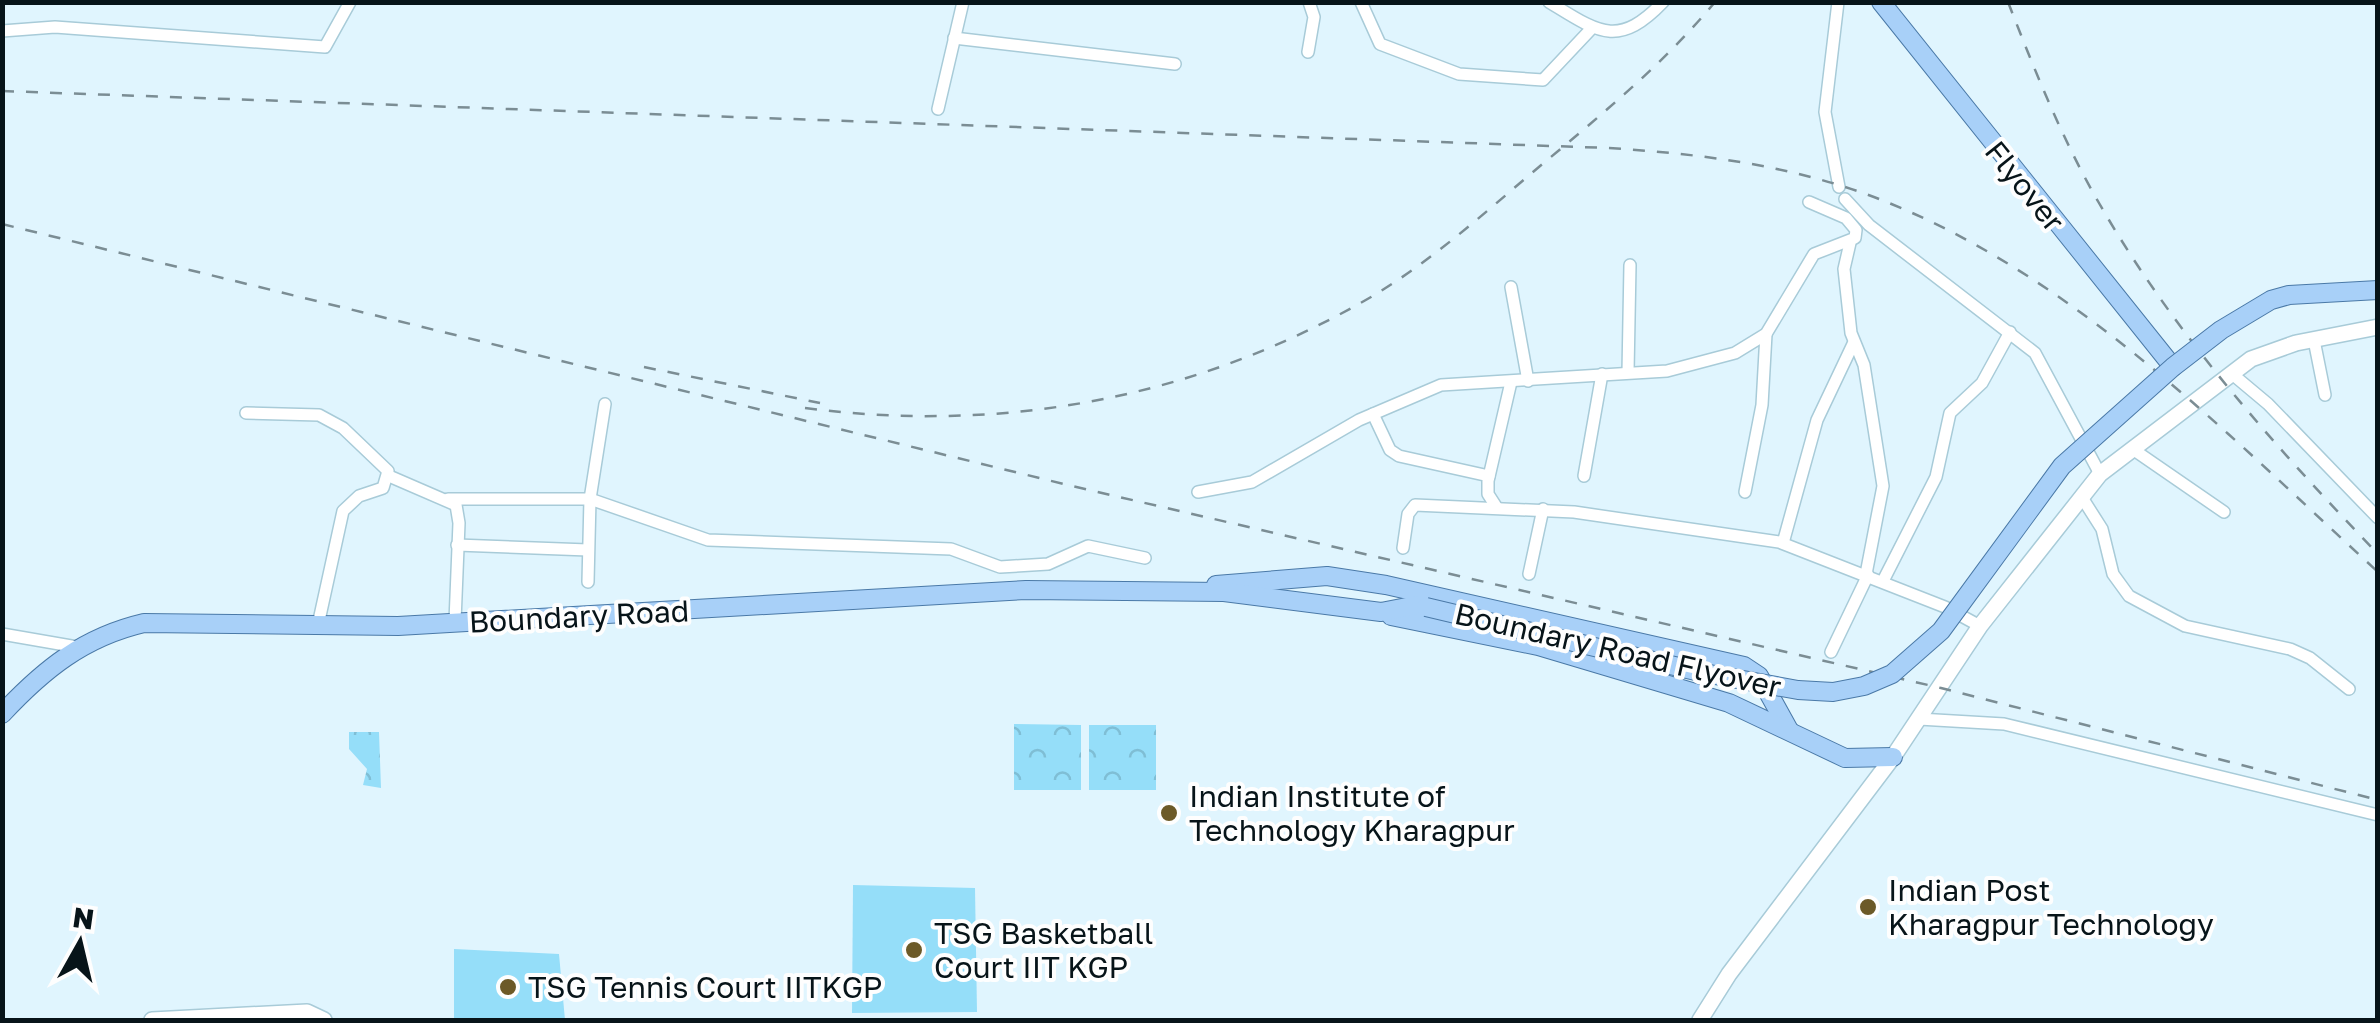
<svg xmlns="http://www.w3.org/2000/svg" width="2380" height="1023" font-family="'Golos Text',sans-serif">
<style>
.park{fill:url(#park-crowns)}
.pitch{fill:#95def9}
.lines{fill:none;stroke-linecap:round;stroke-linejoin:round}
.street-casing{stroke:#a8cbd8;stroke-width:14}
.secondary-casing{stroke:#a8cbd8;stroke-width:18}
.primary-casing{stroke:#4a79a7;stroke-width:20}
.street{stroke:#fff;stroke-width:11}
.secondary{stroke:#fff;stroke-width:15}
.primary{stroke:#a8d0f8;stroke-width:18}
.rail{stroke:#7b8d94;stroke-width:2.5;stroke-dasharray:12 12;stroke-linecap:butt}
.primary-bridge-casing{stroke:#4a79a7;stroke-width:20;stroke-linecap:butt}
.primary-bridge{stroke:#a8d0f8;stroke-width:18}
.poi-dot{fill:#6c5a28;stroke:#fefefe;stroke-width:4}
.labels{text-anchor:middle;dominant-baseline:central;stroke-width:8;stroke-linejoin:round;paint-order:stroke}
.street-label{font-size:30px;fill:#071419;stroke:#fefefe}
.poi-label{font-size:30px;fill:#071419;stroke:#fefefe;text-anchor:start}
</style>
<defs>
<pattern id="park-crowns" width="20" height="18" patternUnits="userSpaceOnUse" patternTransform="scale(2.5)"><rect width="20" height="18" fill="#95def9"/><path d="M2 6a3 3 0 1 1 6 0M12 15a3 3 0 1 1 6 0" fill="none" stroke="#7fbed5"/></pattern>
</defs>
<rect width="100%" height="100%" fill="#e0f5fe"/>
<g class="park">
<polygon points="1014,724 1081,725 1081,790 1014,790"/>
<rect x="1089" y="725" width="67" height="65"/>
<polygon points="349,732 379,732 381,788 363,785 367,769 349,749"/>
</g>
<g class="pitch">
<polygon points="853,885 975,888 977,1012 852,1013"/>
<polygon points="454,949 559,954 565,1020 454,1020"/>
</g>
<g class="lines">
<defs>
<g id="street">
<polyline points="1361,2 1380,44 1459,74 1543,80 1592,28"/>
<path d="M1549 2C1598 32 1618 49 1663 2"/>
<polyline points="1838,2 1825,112 1839,187"/>
<polyline points="2,31 55,27 325,47 350,2"/>
<polyline points="954,38 1175,64"/>
<polyline points="1308,52 1314,17 1309,2"/>
<polyline points="938,109 963,2"/>
<polyline points="1845,199 1869,225 2035,353 2100,474"/>
<polyline points="1850,243 1844,269 1851,333 1864,365 1883,486 1866,574"/>
<polyline points="1511,287 1528,381"/>
<polyline points="2314,340 2325,395"/>
<polyline points="1628,372 1630,265"/>
<polyline points="2231,373 2268,404 2378,518"/>
<polyline points="246,413 319,415 343,428 388,471 383,488 359,496 343,511 318,625"/>
<polyline points="1373,414 1390,450 1399,456 1489,476"/>
<polyline points="2134,450 2224,512"/>
<polyline points="389,476 456,505 459,523 455,621"/>
<polyline points="1584,476 1602,374"/>
<polyline points="1198,492 1252,482 1359,420 1441,385 1667,371 1735,353 1766,334 1814,254 1855,238 1856,230 1846,218 1809,202"/>
<polyline points="1745,492 1762,405 1766,334"/>
<polyline points="2081,496 2102,529 2113,574 2129,596 2185,626 2290,649 2310,658 2349,689"/>
<polyline points="448,499 590,499 708,540 951,549 1000,567 1048,564 1088,546 1145,558"/>
<polyline points="1497,508 1488,494 1488,481 1511,382"/>
<polyline points="1783,543 1817,420 1854,342"/>
<polyline points="457,545 588,550"/>
<polyline points="1403,548 1408,514 1415,505 1574,512 1779,542 1945,607 1980,626"/>
<polyline points="1529,574 1543,509"/>
<polyline points="1883,581 1936,477 1950,413 1982,383 2010,332"/>
<polyline points="588,582 590,499 605,404"/>
<polyline points="2,634 77,647"/>
<polyline points="1831,652 1868,575"/>
<polyline points="1919,719 2004,724 2378,815"/>
</g>
<g id="secondary">
<polyline points="152,1020 307,1012 324,1020"/>
<polyline points="1700,1020 1729,974 1893,757 1980,626 2100,474 2251,359 2296,343 2378,327"/>
</g>
<g id="primary">
<polyline points="1881,2 2173,367"/>
<polyline points="1216,585 1327,576 1386,585 1744,666 1759,676 1789,730"/>
<polyline points="1391,616 1538,646 1729,703 1845,758 1893,757"/>
<path d="M2 714C44 669 84 637 144 623L398 626 1026 590 1224 592 1381 612 1417 605"/>
</g>
</defs>
<use href="#street" class="street-casing"/>
<use href="#secondary" class="secondary-casing"/>
<use href="#primary" class="primary-casing"/>
<use href="#street" class="street"/>
<use href="#secondary" class="secondary"/>
<use href="#primary" class="primary"/>
<g class="rail">
<path d="M2008 2C2035 71 2062 139 2099 203 2173 332 2275 447 2378 554"/>
<path d="M2 91 1608 148C1704 154 1799 166 1889 203 2080 281 2228 435 2378 572"/>
<polyline points="2,224 1072,486 1941,688 2378,800"/>
<polyline points="644,367 820,403"/>
<path d="M805 408C1005 434 1197 398 1371 297 1430 262 1481 216 1533 172 1596 119 1662 66 1715 2"/>
</g>
<defs>
<polyline id="primary-bridge" points="1426,607 1704,673 1798,690 1833,692 1864,686 1892,674 1941,631 2062,466 2173,367 2221,330 2271,300 2289,295 2378,290"/>
</defs>
<use href="#primary-bridge" class="primary-bridge-casing"/>
<use href="#primary-bridge" class="primary-bridge"/>
</g>
<g class="poi-dot">
<circle cx="1169" cy="813" r="10"/>
<circle cx="1868" cy="907" r="10"/>
<circle cx="914" cy="950" r="10"/>
<circle cx="508" cy="987" r="10"/>
</g>
<g class="labels">
<g class="street-label">
<text transform="translate(2025 186) rotate(51)">Flyover</text>
<text transform="translate(579 616) rotate(-3)">Boundary Road</text>
<text transform="translate(1618 650) rotate(13)">Boundary Road Flyover</text>
</g>
<g class="poi-label">
<text x="1189" y="796">Indian Institute of<tspan x="1189" dy="34">Technology Kharagpur</tspan></text>
<text x="1888" y="890">Indian Post<tspan x="1888" dy="34">Kharagpur Technology</tspan></text>
<text x="934" y="933">TSG Basketball<tspan x="934" dy="34">Court IIT KGP</tspan></text>
<text x="528" y="987">TSG Tennis Court IITKGP</text>
</g>
</g>
<rect width="2380" height="1023" fill="none" stroke="#071419" stroke-width="10"/>
<g transform="translate(80 943) rotate(8)" stroke="#fefefe" stroke-width="8" paint-order="stroke">
<path d="M0-8L18 38L0 25L-18 38Z" fill="#071419"/>
<text y="-15" font-size="28" font-weight="bold" text-anchor="middle" fill="#071419">N</text>
</g>
</svg>
